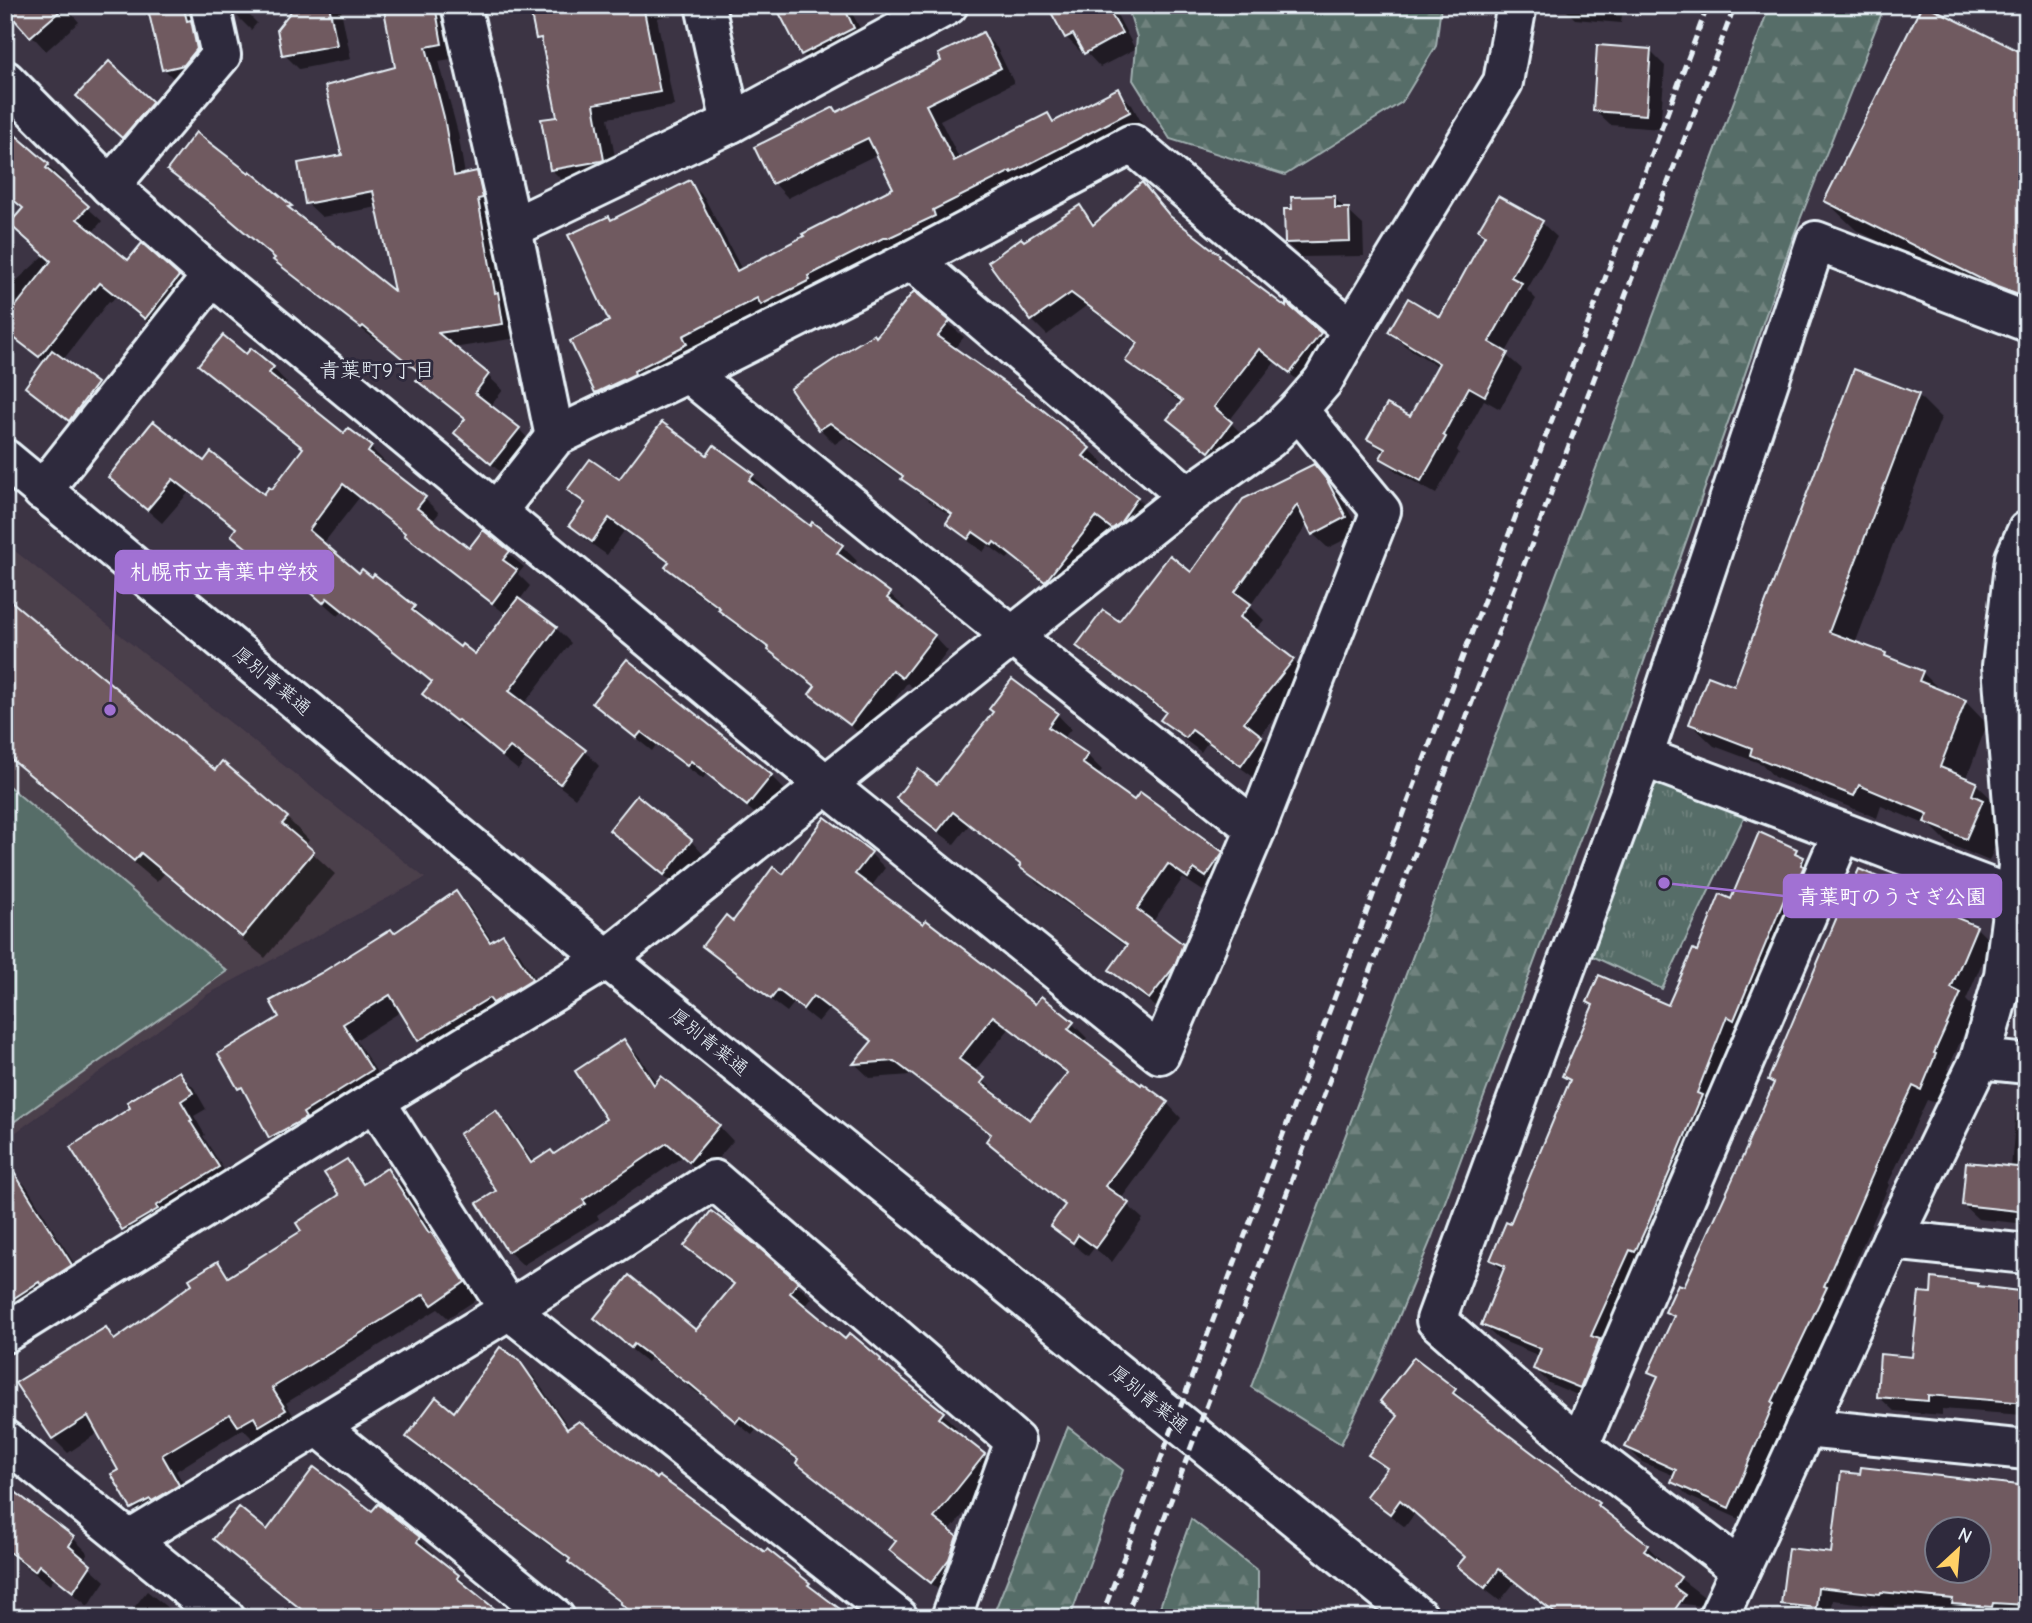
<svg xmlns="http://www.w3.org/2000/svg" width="2032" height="1623" font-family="'Comic Neue','Klee One',sans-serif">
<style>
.built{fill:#4c3f4c}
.grass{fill:url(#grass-tufts);stroke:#a0afb0;stroke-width:2}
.forest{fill:url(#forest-firs);stroke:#a0afb0;stroke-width:2}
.pitch{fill:#576d67;stroke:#a0afb0;stroke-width:2}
.shadow{fill:#0007;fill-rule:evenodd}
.building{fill:#705a60;stroke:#e8f1f8;stroke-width:2;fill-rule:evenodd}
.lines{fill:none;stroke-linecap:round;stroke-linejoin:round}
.minor-casing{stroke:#e8f1f8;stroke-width:44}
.minor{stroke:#2f2a3d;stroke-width:38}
.rail{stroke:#e8f1f8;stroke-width:5;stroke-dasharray:10 5;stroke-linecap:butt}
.labels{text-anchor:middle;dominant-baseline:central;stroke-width:6;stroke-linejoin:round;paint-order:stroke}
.street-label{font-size:19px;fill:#e8f1f8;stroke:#2f2a3d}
.neighbourhood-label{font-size:21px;fill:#e8f1f8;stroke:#2f2a3d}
.leader{fill:none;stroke:#a171d3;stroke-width:2.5}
.callout-dot{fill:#a171d3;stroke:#2f2a3d;stroke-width:2.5}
.callout{fill:#a171d3;stroke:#a171d3;stroke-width:2.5}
.callout-label{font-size:21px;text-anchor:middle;font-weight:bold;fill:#fff}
</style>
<defs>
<pattern id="grass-tufts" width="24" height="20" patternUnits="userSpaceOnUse" patternTransform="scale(1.75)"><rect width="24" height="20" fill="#576d67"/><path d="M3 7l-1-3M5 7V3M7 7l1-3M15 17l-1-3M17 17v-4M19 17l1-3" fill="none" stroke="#6f827e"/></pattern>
<pattern id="forest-firs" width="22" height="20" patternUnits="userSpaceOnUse" patternTransform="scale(1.75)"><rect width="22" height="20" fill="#576d67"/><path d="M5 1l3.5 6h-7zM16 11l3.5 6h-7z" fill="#6f827e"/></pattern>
</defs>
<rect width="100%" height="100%" fill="#3c3444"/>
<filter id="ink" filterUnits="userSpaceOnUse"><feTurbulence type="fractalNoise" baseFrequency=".0143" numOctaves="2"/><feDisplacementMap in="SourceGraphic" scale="14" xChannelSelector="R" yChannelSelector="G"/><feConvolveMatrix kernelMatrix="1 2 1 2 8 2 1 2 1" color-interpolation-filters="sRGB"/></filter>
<g filter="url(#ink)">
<polygon class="built" points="5,543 425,878 208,994 5,1140"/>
<polygon class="grass" points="1651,778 1747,811 1662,989 1590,955"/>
<g class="forest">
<polygon points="1127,5 1441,5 1436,46 1402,102 1285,175 1170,139 1133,80 1137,37"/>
<polygon points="1770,5 1885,5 1792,240 1609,761 1430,1242 1381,1360 1341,1444 1251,1387"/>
<polygon points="1068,1427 1123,1470 1070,1618 992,1618"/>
<polygon points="1191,1519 1258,1571 1258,1610 1267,1618 1156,1618"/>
</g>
<polygon class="pitch" points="5,783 227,971 5,1128"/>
<g class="shadow">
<polygon points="64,5 79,22 46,51 5,6"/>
<polygon points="149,5 195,5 211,64 179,84 164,69"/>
<polygon points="298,5 362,5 341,10 351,59 299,69 284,54"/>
<polygon points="385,5 445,5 456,58 439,61 458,133 465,175 476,173 491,188 517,338 453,348 488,376 503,390 490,407 519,429 533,444 507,477 471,448 456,433 466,421 433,395 419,380 422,375 378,340 377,341 290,274 276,259 230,220 184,184 169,169 249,175 250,173 305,222 397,295 378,207 322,217 307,203 344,156 397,69"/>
<polygon points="531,5 687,5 688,10 657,18 674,106 608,118 618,174 566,184 551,169 559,118 544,44 538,38"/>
<polygon points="777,5 871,5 853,15 868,43 817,69 802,54"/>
<polygon points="1112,5 1135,49 1100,67 1084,50 1081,52 1066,37"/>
<polygon points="1696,5 1695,15 1623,6 1621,23 1575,19 1562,6"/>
<polygon points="243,9 257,23 251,30 237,16 236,11"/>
<polygon points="983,34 997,48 1014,83 940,120 960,160 1048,115 1056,123 1117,90 1132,105 1144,127 612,407 597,392 572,341 611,322 609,218 612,221 689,182 704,197 742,270 896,189 878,154 788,198 774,183 838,113 944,62"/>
<polygon points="1650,51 1665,66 1660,129 1610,125 1595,111"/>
<polygon points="2027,57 2027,315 1856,230 1826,201"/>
<polygon points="152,103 166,118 138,151 93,111"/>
<polygon points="5,125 17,138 63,180 60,183 102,221 92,233 128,263 178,277 192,292 160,332 115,297 111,302 109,301 63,360 96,385 110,399 85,434 42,402 27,387 45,363 5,332 5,274 14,283 47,253 24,209 5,193"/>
<polygon points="1142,185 1177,223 1219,256 1233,270 1320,334 1335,349 1305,386 1275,362 1229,421 1246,438 1225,465 1184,434 1170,419 1182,404 1142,375 1127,360 1138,345 1086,306 1047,335 1032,320 1024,243 1080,207 1096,224"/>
<polygon points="1334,198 1363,225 1364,256 1301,257 1286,243"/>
<polygon points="1499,198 1542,223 1557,237 1527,290 1536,299 1505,354 1522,369 1500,409 1484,400 1457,450 1459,453 1436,494 1397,472 1382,457 1384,453 1369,439 1411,419 1439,367 1405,346 1390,332 1441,320 1486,236 1480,230"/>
<polygon points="914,294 964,337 954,349 1089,449 1104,463 1098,470 1137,498 1152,513 1128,542 1112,531 1060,596 1010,556 1007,559 988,545 983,552 963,537 948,523 952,517 918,493 904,479 845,437 835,444 820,429 876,339"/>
<path d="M247 357 273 368 287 383 284 387 345 435 371 448 385 462 383 466 425 499 439 513 432 522 470 550 483 532 524 567 518 574 530 586 519 601 556 628 571 643 524 704 585 751 599 766 575 798 525 760 518 770 473 733 472 735 439 708 425 694 433 683 343 611 338 616 288 572 283 578 248 550 233 535 237 530 189 492 162 523 125 491 204 464 264 496 272 492 304 449 215 379 201 365ZM359 498 408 537 421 549 507 615 475 657 460 650 427 624 428 622 414 608 360 576 323 544Z"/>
<polygon points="1918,395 1941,418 1855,644 1885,655 1891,661 1922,672 1942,692 1965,701 1987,724 1966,780 1976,784 1999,806 2004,824 1989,861 1949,844 1932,827 1881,806 1877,818 1774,777 1762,764 1714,746 1691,724 1735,688"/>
<polygon points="707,457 752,475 767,490 764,494 810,528 842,546 857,561 852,567 890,594 905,608 902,612 934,636 948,651 917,691 907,683 866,738 826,708 811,694 816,688 785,665 771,651 735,625 720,610 682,582 668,567 670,564 624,531 607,555 586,540 571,525 585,506 569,490 619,482"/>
<polygon points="1313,466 1341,497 1360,532 1328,548 1313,534 1308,524 1250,606 1264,620 1255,631 1293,660 1307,675 1260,736 1276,752 1256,779 1207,743 1201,752 1177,734 1162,720 1166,714 1093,660 1078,646 1119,624 1191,574"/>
<polygon points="5,598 215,773 222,764 287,818 309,840 305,846 335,874 265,958 164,874 157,882 5,755"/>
<polygon points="627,661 771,776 786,791 763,820 706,774 703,779 656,745 652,751 609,717 594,702"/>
<polygon points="1057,714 1071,729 1063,739 1087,755 1102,770 1097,776 1134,802 1221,853 1236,868 1221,890 1209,882 1203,891 1183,878 1152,923 1182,945 1197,960 1164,1013 1126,984 1111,970 1128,948 1036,882 1022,866 969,825 954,844 913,813 898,798 938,786"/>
<polygon points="611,830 691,841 705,856 679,888 626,844"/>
<polygon points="1796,850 1818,873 1594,1402 1549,1383 1535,1369 1540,1356 1498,1339 1483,1325 1504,1272 1492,1260 1511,1226 1571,1082 1565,1076 1594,1007 1589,1002 1669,1007 1698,953 1732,901"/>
<path d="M870 853 885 868 871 887 1035 1006 1072 1023 1087 1038 1083 1043 1141 1088 1167 1103 1181 1118 1121 1199 1143 1219 1112 1262 1094 1248 1088 1256 1067 1240 1052 1225 1066 1207 1003 1156 988 1141 992 1136 911 1075 870 1078 855 1064 873 1043 829 1009 818 1022 794 1003 787 1012 719 961 704 946 734 923 783 877ZM1009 1029 1068 1075 1031 1123 996 1097 998 1094 974 1072Z"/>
<polygon points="456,893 470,908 493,942 503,936 518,951 545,995 434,1054 419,1040 402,1011 356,1040 385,1085 285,1152 271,1137 249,1097 240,1088 281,1018"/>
<polygon points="1835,909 1959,911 1991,942 1966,1000 1975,1009 1948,1069 1950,1070 1936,1103 1927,1100 1888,1184 1889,1185 1838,1301 1840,1303 1786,1418 1788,1419 1744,1521 1688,1496 1673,1481 1675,1476 1642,1462 1627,1447 1658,1379 1650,1371 1674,1318 1667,1311 1685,1289 1775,1084 1771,1080 1840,914"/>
<polygon points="624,1041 639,1056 657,1084 719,1126 733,1141 704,1175 682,1157 597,1215 599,1219 523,1265 508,1251 498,1192 496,1112 510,1127 534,1163 554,1156 608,1119"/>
<polygon points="179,1073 194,1088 206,1109 194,1116 205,1135 203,1136 232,1183 138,1244 123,1229 133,1109"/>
<polygon points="2017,1098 2027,1099 2027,1224 1978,1219 1963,1205 2011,1168"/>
<polygon points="346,1161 366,1184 387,1170 402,1185 438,1242 445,1248 479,1298 448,1318 438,1309 286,1403 299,1425 276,1440 268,1432 254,1440 243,1429 176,1471 193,1500 148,1523 133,1508 113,1475 120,1471 99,1432 68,1453 53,1438 106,1330 117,1340 194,1285 218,1263 231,1277 303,1231 341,1196"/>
<polygon points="12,1172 27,1187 85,1281 5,1328 5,1177"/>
<polygon points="749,1242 812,1298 805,1307 846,1341 880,1360 896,1376 942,1413 957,1428 954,1432 984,1455 999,1470 949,1532 971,1552 947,1596 906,1565 891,1550 897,1543 813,1477 799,1462 756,1430 752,1435 704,1396 703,1397 650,1358 647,1362 611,1333 596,1318 697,1332 734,1286 701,1261 687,1246"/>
<polygon points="1980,1288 2027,1294 2027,1417 2023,1415 1942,1409 1942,1415 1894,1411 1879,1397 1914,1359 1933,1295"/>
<polygon points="518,1362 534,1377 570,1429 657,1481 808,1584 820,1596 849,1618 637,1618 628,1609 585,1576 570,1561 423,1452 408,1437 455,1414"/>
<polygon points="1455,1391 1469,1406 1598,1504 1612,1519 1647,1546 1662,1561 1660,1563 1703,1596 1716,1608 1650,1600 1661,1618 1543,1618 1550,1610 1515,1582 1500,1601 1474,1581 1460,1566 1466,1558 1415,1513 1405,1527 1383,1510 1368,1496 1387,1471 1371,1455 1399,1417 1382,1401"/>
<polygon points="5,1486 73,1538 88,1553 83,1561 105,1581 88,1606 54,1578 50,1585 5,1551"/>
<path d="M2027 1487V1618H1969L1964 1613 1895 1605V1608L1833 1600 1831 1618H1798L1783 1603 1832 1555ZM1938 1528H1980V1570H1938Z"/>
<polygon points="379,1506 419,1539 434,1553 432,1556 458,1576 503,1618 310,1618 230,1554 216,1539 373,1514"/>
<polygon points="147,1591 180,1618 126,1618"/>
</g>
<g class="building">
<polygon points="5,5 67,5 30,37 5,9"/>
<polygon points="147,5 183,5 187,21 191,20 197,49 184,65 162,70"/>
<polygon points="296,5 329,5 337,45 282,55 277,29"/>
<polygon points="383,5 435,5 442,44 426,47 444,117 454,176 477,171 483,198 478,199 495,293 498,292 503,324 438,333 489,374 475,393 520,428 491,464 454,433 465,419 416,380 421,374 363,326 361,328 273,260 275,258 213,205 167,170 196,132 249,173 250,171 292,206 288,207 394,291 373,191 305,204 298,163 342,155 325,86 395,67"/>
<polygon points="529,5 643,5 660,92 594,104 604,160 601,161 550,170 541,119 557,117 541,38 536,39"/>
<polygon points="775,5 843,5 854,28 801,55"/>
<polygon points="1047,5 1127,5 1111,14 1122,33 1084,54 1073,34 1065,38"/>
<polygon points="1922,5 1926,5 2027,55 2027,298 1997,287 1824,201"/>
<polygon points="983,32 1001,68 926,105 954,161 1048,113 1053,122 1118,88 1130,112 1012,173 1011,171 933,210 935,216 888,238 883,238 808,276 810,280 761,305 757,298 683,336 687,344 634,371 635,374 595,393 570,341 609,321 568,235 609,216 611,220 690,180 737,271 804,236 802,234 893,188 868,138 772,184 754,147 834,107 837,112 941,61 938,54"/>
<polygon points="1597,45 1651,49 1646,115 1593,111"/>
<polygon points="109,61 153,102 122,138 76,96"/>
<polygon points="5,126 49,164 46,168 89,206 77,219 128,260 142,243 179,276 145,319 100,283 95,289 94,288 39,357 5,331 5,320 51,261 9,224 23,208 5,193"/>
<polygon points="1142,182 1170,216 1220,255 1219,257 1286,307 1286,303 1321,333 1290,373 1259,349 1214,407 1232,422 1209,452 1167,419 1182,401 1125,361 1138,343 1071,293 1031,321 988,262 1021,238 1024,241 1080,205 1093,225"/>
<polygon points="1335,196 1335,208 1349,208 1350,241 1285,243 1284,209 1292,209 1291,197"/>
<polygon points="1498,196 1543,221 1511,277 1522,283 1489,342 1508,353 1485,396 1469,387 1443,435 1446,437 1421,481 1380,458 1385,449 1367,439 1387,404 1410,416 1439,363 1388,332 1408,298 1440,317 1485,235 1478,230"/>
<polygon points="914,291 950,321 938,336 1043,410 1090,448 1083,456 1138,497 1120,523 1112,529 1096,517 1045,582 994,542 992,545 973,532 968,539 946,523 952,514 901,479 903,476 830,423 819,430 790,389 851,348 874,334 876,337"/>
<polygon points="223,335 246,354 251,348 274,367 269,373 344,433 348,428 372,446 368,452 426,497 417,508 469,548 483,530 510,551 503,560 517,570 492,603 404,535 405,533 343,484 309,530 359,573 362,569 372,577 374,574 415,606 412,610 460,647 462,644 475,654 518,598 557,627 509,691 586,750 560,784 510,747 502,756 458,720 456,721 422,694 432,682 327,598 323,603 272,559 267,565 231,535 236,528 173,479 147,510 108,477 153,421 204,461 211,452 264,494 269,487 272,489 303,448 198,365"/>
<polygon points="52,350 97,383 69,421 25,387"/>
<polygon points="1854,369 1919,394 1829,632 1886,653 1885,656 1923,671 1919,681 1966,700 1940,767 1977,782 1972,795 1983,800 1966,839 1924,822 1928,814 1859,785 1854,796 1750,755 1752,748 1689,724 1708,676 1734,686"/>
<polygon points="662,422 707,455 714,445 754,474 749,480 810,526 812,522 843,545 837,553 891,593 887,598 935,635 902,678 892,670 850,725 809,694 815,686 768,650 769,648 718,610 720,608 665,567 669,562 609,518 592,542 569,525 585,503 567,490 590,459 619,479"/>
<polygon points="1314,464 1327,480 1346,517 1312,535 1297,505 1235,592 1251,604 1240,617 1294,659 1244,722 1262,736 1241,766 1192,730 1186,738 1160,720 1166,712 1076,646 1103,610 1119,621 1170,555 1191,572 1243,499"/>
<polygon points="5,596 215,770 222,761 288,817 282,824 314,851 242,937 141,853 134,861 5,754"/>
<polygon points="627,659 772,775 747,806 691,761 687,766 641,732 636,738 592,703"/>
<polygon points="1012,679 1058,713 1048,727 1088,754 1082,763 1134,800 1140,792 1223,852 1206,877 1194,869 1188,878 1168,864 1137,909 1183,944 1174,967 1149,999 1109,970 1127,945 1019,867 1021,865 953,812 938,831 896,798 918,769 937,784 993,712 989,709"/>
<polygon points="637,795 692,840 664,875 609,830"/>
<path d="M825 817 872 852 855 874 923 924 926 920 1035 1004 1041 996 1074 1022 1068 1029 1141 1085 1142 1083 1168 1102 1105 1186 1129 1203 1096 1248 1078 1235 1073 1243 1050 1226 1065 1205 986 1141 991 1134 894 1061 853 1064 872 1041 813 996 803 1009 778 990 771 999 702 946 726 915 733 921 773 867 783 874ZM993 1016 1068 1073 1030 1120 981 1083 985 1078 959 1059Z"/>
<polygon points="1759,832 1797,849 1795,853 1804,857 1801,865 1804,866 1793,892 1788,890 1734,1020 1727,1016 1697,1093 1702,1095 1650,1219 1635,1252 1630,1250 1591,1336 1600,1339 1580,1388 1533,1369 1541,1349 1481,1325 1505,1266 1490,1260 1506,1222 1510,1224 1570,1080 1562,1076 1593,1005 1587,1002 1599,975 1668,1005 1693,949 1697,951 1720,894 1731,899"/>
<polygon points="1859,869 1926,898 1927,896 1960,910 1957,918 1977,926 1951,988 1961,993 1934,1053 1936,1054 1921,1090 1913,1086 1874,1168 1875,1169 1824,1286 1827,1287 1772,1402 1774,1403 1729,1508 1671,1482 1676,1470 1625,1447 1658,1376 1648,1372 1674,1316 1665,1312 1678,1284 1684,1286 1748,1145 1747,1144 1774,1083 1768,1080 1839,912 1833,909 1845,882 1852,885"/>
<polygon points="456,891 490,942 503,934 532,979 493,1003 489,998 418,1041 390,995 343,1024 372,1070 303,1113 306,1118 269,1138 242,1087 238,1089 218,1054 279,1017 270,1001 321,973 391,929 394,933"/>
<polygon points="624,1039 654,1085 661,1076 720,1125 689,1162 667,1143 583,1200 586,1204 507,1252 477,1203 496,1191 459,1134 496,1110 531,1163 551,1150 554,1154 606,1119 575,1071"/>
<polygon points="179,1071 193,1093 181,1101 192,1120 190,1121 219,1167 156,1206 158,1209 122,1230 70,1147 130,1108 127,1102"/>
<polygon points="5,1158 72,1265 41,1285 39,1282 5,1304"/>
<polygon points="347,1159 363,1184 387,1168 429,1233 431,1232 465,1282 432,1305 424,1294 272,1388 286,1410 259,1426 254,1417 238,1426 230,1414 162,1455 179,1485 152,1501 150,1499 131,1509 111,1474 118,1470 88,1416 52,1439 15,1383 106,1327 114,1340 192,1284 189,1279 218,1261 228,1277 301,1231 296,1223 339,1195 324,1173"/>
<polygon points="1966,1162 2027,1168 2027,1212 1962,1205"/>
<polygon points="711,1211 750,1240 798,1282 790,1293 845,1339 850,1333 881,1359 880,1361 944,1412 939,1418 985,1454 934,1518 957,1536 949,1559 931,1583 889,1550 896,1541 796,1463 798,1459 740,1417 736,1422 689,1383 688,1384 634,1344 631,1348 594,1318 629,1275 696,1330 734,1284 684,1246"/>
<polygon points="1932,1278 1978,1284 1978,1286 2027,1292 2027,1403 1928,1395 1928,1401 1877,1397 1880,1354 1912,1357 1919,1292 1931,1293"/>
<polygon points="500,1347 519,1360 567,1429 579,1421 657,1479 659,1476 765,1552 767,1549 810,1583 808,1585 852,1618 638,1618 620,1603 621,1602 568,1562 570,1559 406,1437 436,1397 454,1412"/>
<polygon points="1414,1357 1456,1389 1453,1393 1599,1503 1597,1505 1648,1545 1644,1550 1681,1577 1674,1587 1685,1595 1669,1618 1561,1618 1499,1569 1485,1588 1457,1566 1465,1557 1400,1500 1390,1514 1366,1496 1387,1468 1368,1455 1398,1416 1380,1401"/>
<polygon points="314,1467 372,1511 378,1504 420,1537 417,1542 459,1575 457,1578 506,1618 312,1618 213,1539 239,1507 267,1530"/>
<path d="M1861 1467 2027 1486V1605L1993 1603 1992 1607 1952 1604 1953 1599 1881 1592 1880 1594 1818 1587 1816 1608 1781 1604 1788 1548 1831 1553 1841 1472 1860 1474ZM1937 1529H1979V1571H1937Z"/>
<polygon points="5,1484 74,1537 69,1546 91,1565 73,1592 39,1565 35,1571 5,1549"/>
</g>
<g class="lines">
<defs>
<g id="minor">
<polyline points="461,5 512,228 555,437"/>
<polyline points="705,5 731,123"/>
<polyline points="5,80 110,186 212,276 825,784 1160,1054 1256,829 1381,511 1298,410"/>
<polyline points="110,186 221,55 210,5"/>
<polyline points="512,228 731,123 948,5"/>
<polyline points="912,260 1188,496"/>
<polyline points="688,373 1012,636 1256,829"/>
<polyline points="5,459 607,959 1419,1618"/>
<polyline points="42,491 212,276"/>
<polyline points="496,512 555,437 688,373 912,260 1132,144 1352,330"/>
<polyline points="1643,757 2015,897"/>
<polyline points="1980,1059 2027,1064"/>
<polyline points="375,1101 509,1310 898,1618"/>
<polyline points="1892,1240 2027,1254"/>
<polyline points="5,1333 375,1101 607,959 1188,496 1269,439 1298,410 1323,381 1352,330 1503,82 1517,5"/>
<polyline points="319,1427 555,1618"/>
<polyline points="1805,1428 2027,1450"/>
<polyline points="5,1440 225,1618"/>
<polyline points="1579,1446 1842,833"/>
<polyline points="130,1540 509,1310 714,1180 1015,1441 951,1618"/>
<polyline points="1740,1569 1579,1446 1436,1320 1643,757 1816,241 2027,322"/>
<polyline points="1718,1618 1892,1240 1980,1059 2004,975 2018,866 2002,666 2015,558 2027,531"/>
</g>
</defs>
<use href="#minor" class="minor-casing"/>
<use href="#minor" class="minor"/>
<g class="rail">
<polyline points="1101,1618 1708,5"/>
<polyline points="1125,1618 1165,1516 1735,5"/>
</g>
</g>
</g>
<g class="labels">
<g class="street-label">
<text transform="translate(272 681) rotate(40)">厚別青葉通</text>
<text transform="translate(709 1042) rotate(39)">厚別青葉通</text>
<text transform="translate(1149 1399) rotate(39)">厚別青葉通</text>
</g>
<g class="neighbourhood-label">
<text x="377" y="370">青葉町9丁目</text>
</g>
</g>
<path class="leader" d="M110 710L116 572M1664 883L1784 896"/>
<g class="callout-dot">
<circle cx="110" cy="710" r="7"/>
<circle cx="1664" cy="883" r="7"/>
</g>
<g class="callout">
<rect x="116" y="551" width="217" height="42" rx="7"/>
<rect x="1784" y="875" width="217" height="42" rx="7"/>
</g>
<g class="callout-label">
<text x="224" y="579">札幌市立青葉中学校</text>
<text x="1892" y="904">青葉町のうさぎ公園</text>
</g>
<rect width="2032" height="1623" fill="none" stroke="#2f2a3d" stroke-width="28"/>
<rect x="14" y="14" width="2004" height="1595" fill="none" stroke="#e8f1f8" stroke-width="2.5" filter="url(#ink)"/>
<g transform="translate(1958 1550) rotate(26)"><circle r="33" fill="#2f2a3d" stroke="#797a88" stroke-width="2"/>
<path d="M0-5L12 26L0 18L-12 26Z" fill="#ffd166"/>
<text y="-10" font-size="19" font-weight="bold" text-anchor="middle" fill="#e8f1f8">N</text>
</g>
</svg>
